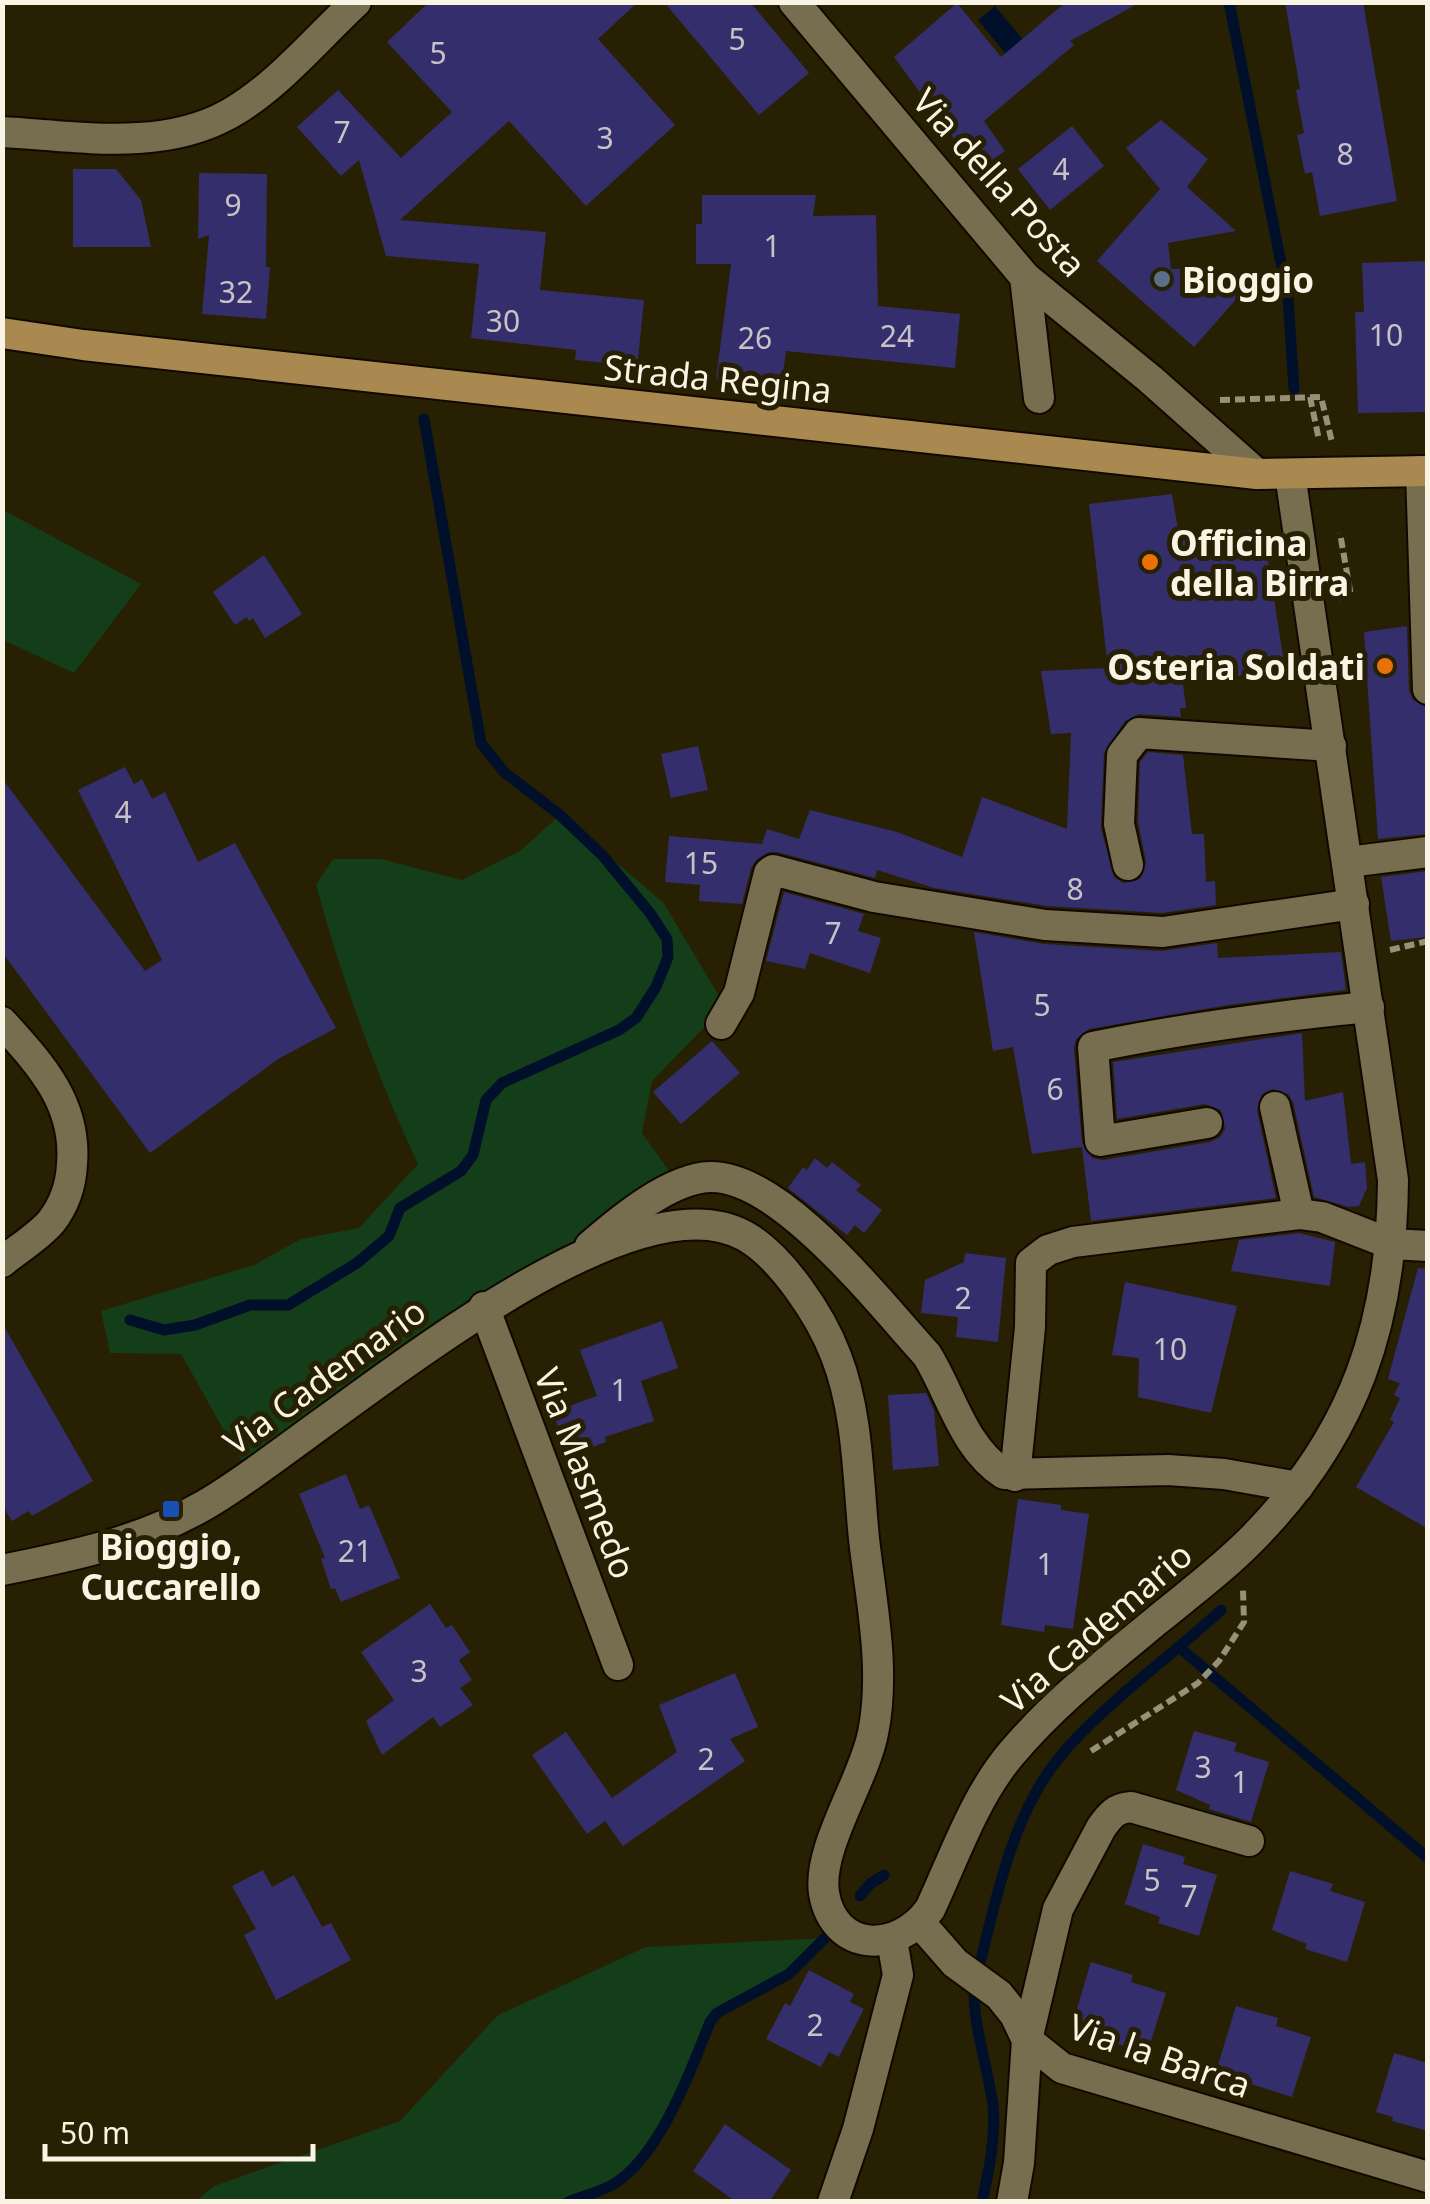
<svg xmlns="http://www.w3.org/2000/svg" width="1430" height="2204" font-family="'Noto Sans',sans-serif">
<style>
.green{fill:#143d19}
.water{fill:#00102b}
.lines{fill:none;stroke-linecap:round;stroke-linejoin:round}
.stream{stroke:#00102b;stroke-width:11}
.building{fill:#342e6c}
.minor-casing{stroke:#110900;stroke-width:34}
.major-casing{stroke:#110900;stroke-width:34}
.path{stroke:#97907a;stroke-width:6;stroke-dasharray:10 5;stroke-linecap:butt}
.minor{stroke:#776d4f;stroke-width:30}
.major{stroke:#a9894f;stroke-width:30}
.service-dot{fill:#5c6f8a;stroke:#282003;stroke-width:4}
.food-dot{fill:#e8710a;stroke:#282003;stroke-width:4}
.transit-dot{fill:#1a4fb4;stroke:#282003;stroke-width:4}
.labels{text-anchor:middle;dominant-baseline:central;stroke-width:10;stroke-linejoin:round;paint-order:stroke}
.number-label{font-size:30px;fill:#c8c2c5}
.street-label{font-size:35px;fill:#f9f4e3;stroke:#282003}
.poi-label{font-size:35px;font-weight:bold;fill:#f9f4e3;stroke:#282003;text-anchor:start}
</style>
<rect width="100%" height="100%" fill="#282003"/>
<g class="green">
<polygon points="3,510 141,584 74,673 3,640"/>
<path d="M560 815 663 902 725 1006 652 1081 642 1133 679 1185 253 1475 236 1452 181 1354 110 1353 101 1311 254 1265 301 1239 359 1228 418 1164C376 1074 342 980 316 885L333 859H381L462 880 520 851Z"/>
<polygon points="825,1938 789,1974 717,2013 710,2022 686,2084 661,2129 636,2165 611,2186 568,2202 196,2201 214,2186 400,2121 498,2015 646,1947"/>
</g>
<polygon class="water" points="995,6 1031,49 1014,64 978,20"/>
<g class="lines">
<g class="stream">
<polyline points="1229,2 1288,298 1294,389"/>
<polyline points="130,1320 164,1330 195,1325 250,1305 288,1305 357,1263 389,1236 400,1208 461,1171 473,1155 486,1100 502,1083 619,1030 636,1018 656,987 668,957 667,939 650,913 603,856 560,815 504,772 481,743 424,419"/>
<polyline points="1180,1648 1428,1858"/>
<polyline points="860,1896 870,1884 884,1875"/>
<path d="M568 2202C583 2196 599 2192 612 2185 659 2159 691 2070 710 2022L717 2013 789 1974 825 1938"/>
<path d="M982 2202C989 2170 996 2138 993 2106 988 2066 973 2028 974 1987 992 1919 1004 1846 1040 1785 1077 1722 1167 1661 1221 1610"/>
</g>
</g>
<g class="building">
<polygon points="429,2 638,2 598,39 675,125 586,206 509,121 400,220 546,232 540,290 644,300 638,359 608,357 608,363 575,360 576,350 471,338 479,264 386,256 359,160 341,176 297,127 338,90 401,158 452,112 387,42"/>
<polygon points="664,2 750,2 809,73 759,115"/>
<polygon points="1066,2 1141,2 1070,41 1074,45 984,121 1005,151 977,170 894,57 957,3 1001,57"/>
<polygon points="1285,2 1363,2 1397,201 1320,216 1312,172 1305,174 1297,135 1304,133 1296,90 1300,89"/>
<polygon points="1161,120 1208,159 1187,187 1236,231 1168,243 1171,269 1207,268 1239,296 1194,347 1097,261 1160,189 1126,148"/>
<polygon points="1072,126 1104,166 1050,210 1018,169"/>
<polygon points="73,169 116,169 141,200 151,247 73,247"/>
<polygon points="199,173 267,174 266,267 270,267 266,319 202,314 209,235 198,239"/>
<polygon points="702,195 816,195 813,216 876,215 878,306 960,314 955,368 786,351 781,388 716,379 731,264 696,264 696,224 702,224"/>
<polygon points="1428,261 1428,412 1358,413 1355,312 1364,312 1362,263"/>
<polygon points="1172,494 1180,541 1263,528 1285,669 1183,684 1186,708 1180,708 1181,717 1139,714 1125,721 1104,753 1101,828 1114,877 1123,883 1140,879 1146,862 1138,822 1140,762 1148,752 1183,755 1192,834 1204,834 1206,882 1215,881 1216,905 1162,913 1047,906 934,888 877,870 875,878 777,852 769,852 757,859 751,868 742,904 699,901 700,885 665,882 669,836 762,844 767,829 799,839 810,810 897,832 962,857 982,797 1067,829 1071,733 1051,734 1041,671 1108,668 1089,504"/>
<polygon points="264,555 302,614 265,638 253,618 249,621 247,617 235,625 213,592"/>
<polygon points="1407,626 1409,691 1413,700 1428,708 1428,834 1378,839 1364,632"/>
<polygon points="698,746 708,790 671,798 661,754"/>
<polygon points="125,767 134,784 142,779 152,799 165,792 198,862 235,843 336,1028 278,1059 150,1153 2,952 2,778 145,971 162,960 78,790"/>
<polygon points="1428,871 1428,937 1391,941 1381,877"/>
<polygon points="784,892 864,914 858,931 881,938 870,973 810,953 805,969 766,961"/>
<polygon points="974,932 1044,944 1162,951 1217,943 1218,958 1341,952 1346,990 1228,1005 1089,1029 1076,1039 1074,1048 1082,1143 1092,1158 1103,1160 1210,1142 1220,1137 1225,1129 1221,1110 1205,1104 1117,1119 1113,1062 1302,1033 1305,1101 1343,1092 1351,1164 1365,1162 1367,1188 1359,1206 1349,1207 1314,1197 1293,1102 1288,1094 1272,1089 1262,1094 1257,1110 1276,1198 1091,1221 1082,1147 1032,1154 1013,1047 993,1051"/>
<polygon points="712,1041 740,1073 681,1124 653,1092"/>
<polygon points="815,1158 827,1168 832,1162 861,1185 856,1190 882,1210 864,1233 855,1225 847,1235 788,1188 803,1167 807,1170"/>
<polygon points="1299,1233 1335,1242 1330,1286 1231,1271 1239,1240"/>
<polygon points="965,1253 1006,1258 998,1342 956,1337 958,1317 921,1313 925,1280 964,1262"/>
<polygon points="1418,1268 1428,1269 1428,1529 1356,1487 1394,1422 1390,1420 1400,1398 1394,1395 1400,1383 1388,1379"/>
<polygon points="1125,1282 1237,1306 1211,1413 1138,1397 1139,1358 1112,1355"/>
<polygon points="662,1321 678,1368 641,1381 654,1421 605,1437 606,1442 567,1456 553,1412 597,1396 580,1350"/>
<polygon points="2,1323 93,1481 32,1516 29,1511 12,1521 2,1505"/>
<polygon points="926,1393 934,1410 939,1466 893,1470 888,1395"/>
<polygon points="346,1474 360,1509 369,1505 400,1578 341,1602 335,1588 331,1589 321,1559 325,1558 299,1494"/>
<polygon points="1018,1499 1061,1505 1061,1510 1089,1514 1073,1629 1045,1625 1044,1632 1001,1625"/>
<polygon points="430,1604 446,1628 452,1625 470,1652 459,1660 472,1680 460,1688 473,1705 440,1727 433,1717 382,1755 366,1721 394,1700 361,1652"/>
<polygon points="735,1673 758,1727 730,1739 745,1761 623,1846 605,1821 587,1834 532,1755 566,1732 612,1798 677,1752 659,1705"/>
<polygon points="1194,1731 1237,1743 1234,1751 1269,1762 1251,1822 1209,1809 1210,1805 1176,1790"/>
<polygon points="1143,1844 1185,1857 1183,1864 1217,1875 1199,1936 1158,1923 1160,1917 1125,1904"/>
<polygon points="263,1870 272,1887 294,1875 322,1927 331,1923 351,1960 276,2000 244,1935 256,1929 232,1886"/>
<polygon points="1290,1871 1333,1884 1330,1891 1365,1902 1347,1962 1305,1949 1307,1944 1272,1930"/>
<polygon points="1091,1962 1133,1975 1131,1982 1166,1993 1147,2054 1106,2040 1107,2036 1073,2022"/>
<polygon points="809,1970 854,1994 850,2002 864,2009 839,2057 829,2052 821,2067 766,2039 785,2003 790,2006"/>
<polygon points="1236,2006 1278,2018 1276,2026 1311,2037 1292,2097 1251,2084 1252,2080 1218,2065"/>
<polygon points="1394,2053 1428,2063 1428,2131 1392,2121 1393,2117 1376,2112"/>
<polygon points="725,2124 791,2170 769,2202 736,2202 693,2171"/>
</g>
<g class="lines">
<defs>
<g id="minor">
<polyline points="794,2 1025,277 1150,379 1257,474"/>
<path d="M2 132C77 136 161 152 229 114 277 87 316 39 356 2"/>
<polyline points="1025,277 1039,398"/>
<polyline points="1421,471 1428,689"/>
<polyline points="1348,862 1428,852"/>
<polyline points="1128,865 1119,824 1122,755 1139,733 1331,746"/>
<path d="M2 1022C41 1065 77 1104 72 1164 71 1186 65 1204 51 1222 38 1237 18 1249 2 1262"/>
<polyline points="721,1024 739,993 769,873 773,870 874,897 1045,925 1163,932 1354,904"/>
<polyline points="1275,1107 1299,1214"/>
<path d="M1207 1123 1100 1141 1093 1047C1185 1028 1276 1016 1369 1007"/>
<path d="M590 1246C619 1221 670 1178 710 1177 781 1175 881 1305 927 1355 952 1396 963 1447 1004 1474L1168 1470 1224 1474 1298 1487"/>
<polyline points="484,1307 618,1665"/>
<polyline points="1015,1476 1030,1327 1031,1263 1048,1250 1073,1242 1299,1214 1322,1217 1391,1244 1428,1246"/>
<path d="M2 1570C72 1556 140 1542 203 1506 315 1442 618 1165 745 1236 782 1257 821 1316 836 1356 858 1412 858 1479 864 1539 871 1601 886 1670 873 1733 864 1780 817 1848 824 1893 834 1953 898 1954 930 1909 954 1858 974 1798 1011 1754 1053 1704 1105 1663 1156 1621 1189 1594 1224 1568 1254 1537 1355 1434 1392 1323 1393 1180L1290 474"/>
<polyline points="920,1923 955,1963 999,1995 1015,2015 1027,2040 1062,2068 1428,2177"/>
<polyline points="833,2202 858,2129 898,1975 892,1940"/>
<path d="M1012 2202 1019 2163 1027 2040 1058 1909 1101 1828C1110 1815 1116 1808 1131 1807L1249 1841"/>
</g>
<polyline id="major" points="2,333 83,345 1257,474 1428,471"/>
</defs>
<use href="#minor" class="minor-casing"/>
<use href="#major" class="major-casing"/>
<g class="path">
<polyline points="1310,397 1319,440"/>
<polyline points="1220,400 1321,397 1332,442"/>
<polyline points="1340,598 1351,596 1340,533"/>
<polyline points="1390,950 1428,941"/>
<polyline points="1091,1751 1198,1683 1219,1661 1244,1622 1243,1590"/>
</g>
<use href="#minor" class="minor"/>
<use href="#major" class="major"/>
</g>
<circle class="service-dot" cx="1162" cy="279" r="10"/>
<g class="food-dot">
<circle cx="1150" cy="562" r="10"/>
<circle cx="1385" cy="666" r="10"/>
</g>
<rect class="transit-dot" x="161" y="1499" width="20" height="20" rx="5"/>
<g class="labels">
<g class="number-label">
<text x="737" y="38">5</text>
<text x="438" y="52">5</text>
<text x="342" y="131">7</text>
<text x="605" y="137">3</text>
<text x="1345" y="153">8</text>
<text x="1061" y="168">4</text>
<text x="233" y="204">9</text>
<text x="772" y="245">1</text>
<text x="236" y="291">32</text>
<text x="503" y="320">30</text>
<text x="1386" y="334">10</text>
<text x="897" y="335">24</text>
<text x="755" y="337">26</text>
<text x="123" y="811">4</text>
<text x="701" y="862">15</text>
<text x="1075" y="888">8</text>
<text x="833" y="932">7</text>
<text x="1042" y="1004">5</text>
<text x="1055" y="1088">6</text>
<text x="963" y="1297">2</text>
<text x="1170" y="1348">10</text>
<text x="619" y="1389">1</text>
<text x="355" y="1550">21</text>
<text x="1045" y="1563">1</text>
<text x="419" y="1670">3</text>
<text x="706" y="1758">2</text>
<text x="1203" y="1766">3</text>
<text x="1240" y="1781">1</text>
<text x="1152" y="1879">5</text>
<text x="1189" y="1895">7</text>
<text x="815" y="2024">2</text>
</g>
<g class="street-label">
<text transform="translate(1000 182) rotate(48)">Via della Posta</text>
<text transform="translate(718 378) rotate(6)">Strada Regina</text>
<text transform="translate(324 1376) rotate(-36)">Via Cademario</text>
<text transform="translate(586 1473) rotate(69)">Via Masmedo</text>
<text transform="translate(1096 1627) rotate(-41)">Via Cademario</text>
<text transform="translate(1160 2055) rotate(19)">Via la Barca</text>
</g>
<g class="poi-label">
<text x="1182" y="279">Bioggio</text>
<text x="1170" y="542">Officina<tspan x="1170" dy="40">della Birra</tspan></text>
<text x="1365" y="666" text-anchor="end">Osteria Soldati</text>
<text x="171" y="1546" text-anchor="middle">Bioggio,<tspan x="171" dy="40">Cuccarello</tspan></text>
</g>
</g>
<rect width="1430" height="2204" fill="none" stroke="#f9f4e3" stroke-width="10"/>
<path d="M45 2144v15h268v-15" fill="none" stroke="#f9f4e3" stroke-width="5"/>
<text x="60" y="2144" font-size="30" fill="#f9f4e3" stroke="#282003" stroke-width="8" paint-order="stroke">50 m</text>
</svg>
